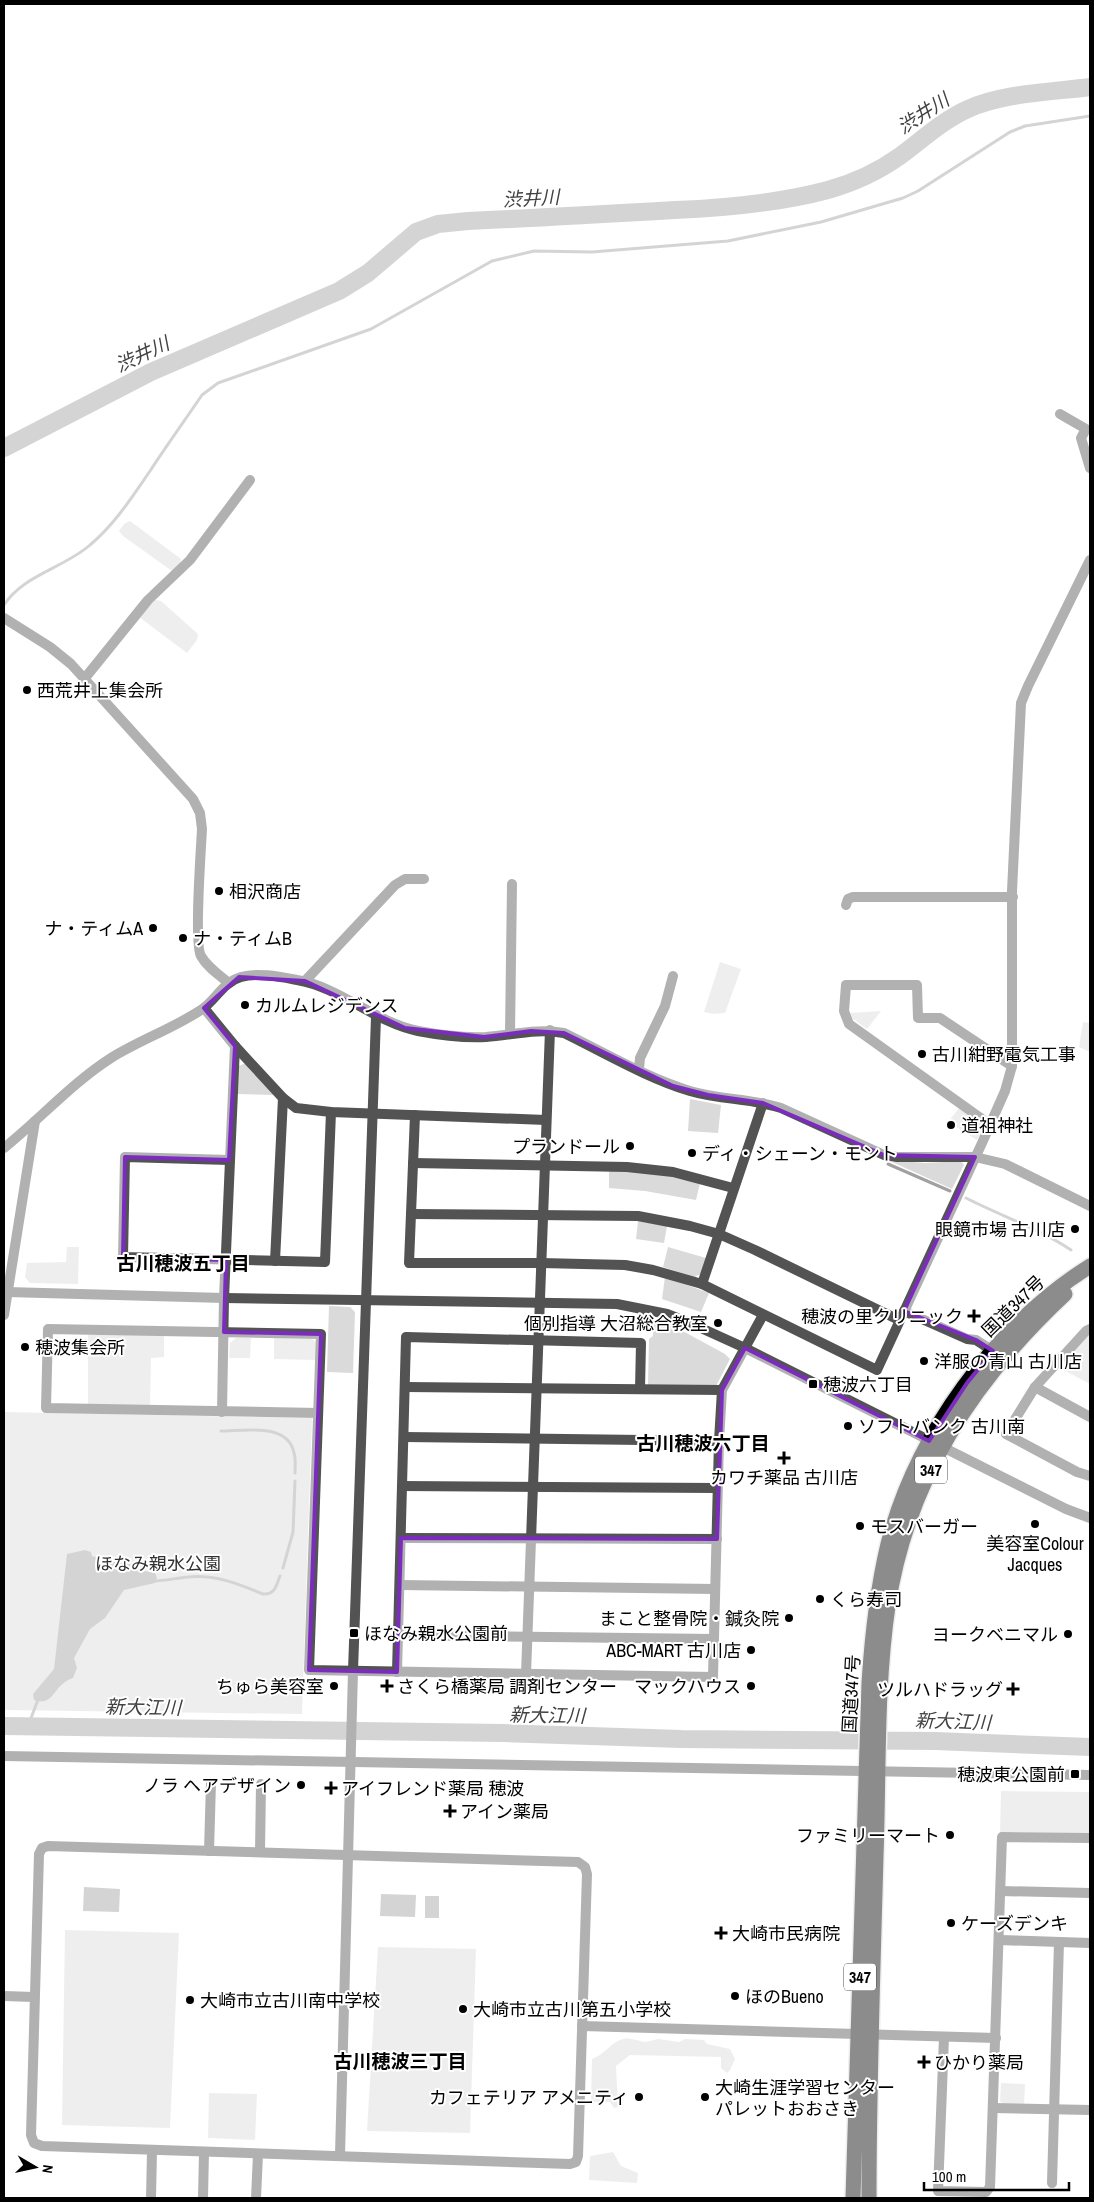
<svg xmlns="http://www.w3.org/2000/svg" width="1094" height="2202" font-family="'Archivo Narrow','Noto Sans JP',sans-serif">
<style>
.green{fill:#dadada}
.water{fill:#a1a1a1}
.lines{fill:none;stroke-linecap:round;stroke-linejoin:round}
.stream{stroke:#a1a1a1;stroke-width:3}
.river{stroke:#a1a1a1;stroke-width:18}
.highway-casing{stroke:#dbdbdb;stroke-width:18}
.minor{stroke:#535353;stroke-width:10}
.highway{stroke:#000;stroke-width:15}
.marked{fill:none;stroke:#7b2cbf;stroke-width:4;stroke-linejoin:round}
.poi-dot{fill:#000;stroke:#fff;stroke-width:2}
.labels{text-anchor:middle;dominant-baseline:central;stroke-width:4;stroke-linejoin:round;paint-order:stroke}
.shield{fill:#fff;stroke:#4c4c4c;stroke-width:1}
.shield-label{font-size:16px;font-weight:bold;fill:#000}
.poi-label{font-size:18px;fill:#000;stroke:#fff;text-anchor:start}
.street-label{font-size:18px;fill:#000;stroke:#fff}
.park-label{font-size:18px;fill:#313131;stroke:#fff}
.water-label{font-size:19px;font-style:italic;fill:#424242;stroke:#fff}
.neighbourhood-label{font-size:19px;font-weight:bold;fill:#000;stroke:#fff}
</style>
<rect width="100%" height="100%" fill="#fff"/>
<g class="green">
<polygon points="130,521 181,559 179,567 172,571 123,536 119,531 124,524"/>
<polygon points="156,600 161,601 198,634 197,640 187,653 139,617 151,601"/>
<polygon points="720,962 741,969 725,1013 714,1014 704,1012"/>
<polygon points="881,1011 867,1029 853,1019 850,1013"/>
<polygon points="1083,1022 1090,1023 1090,1052 1079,1047"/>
<polygon points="247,1063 275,1095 237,1094 238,1066"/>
<polygon points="690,1099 721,1105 718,1133 688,1131"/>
<polygon points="959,1108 984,1127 977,1140 948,1122"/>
<polygon points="901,1161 925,1163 961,1161 964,1165 952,1189 892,1162"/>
<polygon points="609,1170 668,1175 700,1183 696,1200 645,1191 609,1188"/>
<polygon points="638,1221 667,1226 664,1243 636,1239"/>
<polygon points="67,1247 79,1247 78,1284 30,1283 25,1277 27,1263 66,1262"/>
<polygon points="668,1247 706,1258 701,1274 694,1277 663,1267"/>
<polygon points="665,1277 709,1293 701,1312 662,1299"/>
<polygon points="329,1306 350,1307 355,1312 353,1373 327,1372"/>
<polygon points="654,1320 679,1329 725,1354 730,1359 716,1386 648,1385 649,1339 653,1336"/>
<polygon points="1090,1334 1090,1384 1058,1367"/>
<polygon points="88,1335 164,1335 164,1357 151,1358 150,1405 88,1405"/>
<polygon points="236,1338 251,1338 250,1358 229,1358 230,1343"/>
<polygon points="274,1338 312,1339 317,1343 316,1360 274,1359"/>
<polygon points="4,1412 312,1418 302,1714 4,1710"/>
<polygon points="1001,1791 1090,1792 1090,1835 1000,1834"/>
<polygon points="65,1930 179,1933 170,2128 62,2125"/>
<polygon points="378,1947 476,1949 470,2133 367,2131"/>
<path d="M627 2038 645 2042 658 2039 679 2042 685 2039 704 2040 707 2044 730 2049 735 2059 730 2070 727 2073 721 2068V2057L630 2055 616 2066 618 2107 614 2108 610 2102H591L592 2059C608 2053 610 2041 627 2038Z"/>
<polygon points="1001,2083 1025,2084 1024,2106 1005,2106 1000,2101"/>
<polygon points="209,2093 257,2094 255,2140 208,2138"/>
<polygon points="613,2152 621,2166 638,2173 637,2183 589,2180 590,2156"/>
</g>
<g class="water">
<path d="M85 1550 91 1552 92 1556 118 1563 131 1564 139 1570 155 1573 157 1578 155 1583 124 1590 105 1618 90 1629 74 1658 77 1668 73 1678C52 1685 55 1707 34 1700L33 1694 54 1669 67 1554Z"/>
<polygon points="84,1887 120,1889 119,1912 83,1911"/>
<polygon points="381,1894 416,1895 415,1917 380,1916"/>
<rect x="425" y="1896" width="14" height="22"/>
</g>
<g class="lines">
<g class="stream">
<path d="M4 605C23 575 64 568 90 545 115 524 132 497 150 471 167 445 185 420 202 395L218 383 371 329 492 261 534 251 592 252 728 241 821 222 903 198 918 191 1010 132 1025 126 1090 116"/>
<polyline points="888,1164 950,1191"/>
<path d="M966 1198C1001 1216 1038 1228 1071 1250"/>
<path d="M221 1431C243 1431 288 1422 294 1453 296 1459 295 1466 295 1473"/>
<polyline points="283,1568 293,1532 295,1481"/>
<path d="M153 1581C165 1581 176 1578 188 1577 214 1574 239 1584 263 1594 275 1595 276 1586 280 1576"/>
<polyline points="28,1726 39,1697"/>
</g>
<g class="river">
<path d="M4 448 151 372 339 291 368 273 416 232 438 224 468 221C537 218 606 214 675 210 726 208 779 203 828 190 853 183 879 171 900 156 922 140 943 120 968 109 1003 93 1052 92 1090 87"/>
<polyline points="4,1726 503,1733 681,1739 935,1741 1090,1747"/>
</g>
<defs>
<g id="highway">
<path d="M853 2198 869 1683C872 1636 877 1590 888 1544 916 1435 995 1326 1090 1266"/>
<path d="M869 2198C869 2084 873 1970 876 1856 879 1774 876 1688 888 1606 907 1480 973 1380 1065 1294"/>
</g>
</defs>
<use href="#highway" class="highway-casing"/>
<g class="minor">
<polyline points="1060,414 1086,429 1081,438 1090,468"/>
<path d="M4 618 50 647 71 664 193 799 200 813 202 829C201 849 194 944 201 956 207 967 219 975 229 983"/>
<polyline points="85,678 148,600 190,560 250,480"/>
<polyline points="846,905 848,899 853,897 1013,897"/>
<polyline points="305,981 395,885 405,879 424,879"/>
<polyline points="204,1008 235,1046 283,1098 296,1108 331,1112 546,1120"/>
<polyline points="510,1034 512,884"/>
<polyline points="639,1069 640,1058 665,1006 673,976"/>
<polyline points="415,1115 409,1263 541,1263 625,1265 653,1270 702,1284 877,1370 982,1143 1005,1091 1012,1066 1012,891 1021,703 1028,686 1090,560"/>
<polyline points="989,1124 849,1024 844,1011 846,985 917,985 918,1018 940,1018 1012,1066"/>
<path d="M4 1148C40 1119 72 1083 111 1058 140 1040 172 1029 201 1010 215 1001 223 982 241 977 257 972 281 977 297 980 340 987 374 1022 418 1031 439 1035 464 1038 486 1037 513 1035 537 1028 564 1033 605 1053 647 1078 690 1091 720 1100 750 1098 781 1108L884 1155 897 1157H975L1005 1164 1090 1206"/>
<polyline points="229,1160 125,1157 123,1257 325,1262 331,1112"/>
<polyline points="413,1163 627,1167 673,1172 733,1188"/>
<polyline points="411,1214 638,1216 690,1226 719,1234 755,1250 899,1320"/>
<polyline points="275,1261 283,1098"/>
<polyline points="702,1284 763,1103"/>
<polyline points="7,1292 224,1298 617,1304 667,1314 690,1323 745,1348 1066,1509 1090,1518"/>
<polyline points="904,1311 967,1339 976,1340 993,1351"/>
<polyline points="4,1315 35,1121"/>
<polyline points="1090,1329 1086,1331 1035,1387 1006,1434 1077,1472 1090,1476"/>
<polyline points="405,1387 722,1390"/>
<polyline points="1035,1387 1090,1417"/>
<polyline points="222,1412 224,1298 235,1046"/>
<path d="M318 1413 46 1408 48 1329 321 1334C317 1446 313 1558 309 1670L713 1677 719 1441 722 1390 763 1315"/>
<polyline points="404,1437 719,1441"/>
<polyline points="402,1486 717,1488"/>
<polyline points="401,1538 717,1539"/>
<polyline points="400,1585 715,1589"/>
<polyline points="398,1635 714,1639"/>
<polyline points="397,1672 406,1337 641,1343 640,1389"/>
<polyline points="526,1674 550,1030"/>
<polyline points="4,1756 1090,1775"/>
<path d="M48 1846 578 1862 585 1867 587 1874 578 2156 576 2162 570 2164C394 2157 218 2151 42 2146L34 2143 31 2135 39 1854 42 1848Z"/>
<polyline points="209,1851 211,1782"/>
<polyline points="260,1852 261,1784"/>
<polyline points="1001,1891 1090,1893"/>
<polyline points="999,1940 1090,1943"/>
<polyline points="4,1996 34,1997"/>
<polyline points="582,2026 996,2038"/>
<polyline points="944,2037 938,2191 986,2192 990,2187 1002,1837 1090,1838"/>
<polyline points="993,2108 1090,2110"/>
<polyline points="340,2155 353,1671 376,1017"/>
<polyline points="1052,2183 1059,1942"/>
<polyline points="151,2198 152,2151"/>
<polyline points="203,2198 204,2152"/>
<polyline points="256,2198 258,2154"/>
</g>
<use href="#highway" class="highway"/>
</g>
<path d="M0 0H1094V2202H0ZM239 977 305 981 405 1028 484 1037 531 1031 564 1033 673 1086 708 1095 763 1103 884 1155 975 1157 904 1311 976 1340 993 1351 967 1383 929 1441 745 1348 722 1390 717 1539 401 1538 397 1672 309 1670 321 1334 224 1332 226 1260 123 1257 125 1157 229 1160 235 1046 204 1008Z" fill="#fff" fill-opacity=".55" fill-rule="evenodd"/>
<path class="marked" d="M239 977 305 981 405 1028 484 1037 531 1031 564 1033 673 1086 708 1095 763 1103 884 1155 975 1157 904 1311 976 1340 993 1351 967 1383 929 1441 745 1348 722 1390 717 1539 401 1538 397 1672 309 1670 321 1334 224 1332 226 1260 123 1257 125 1157 229 1160 235 1046 204 1008Z"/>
<g class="poi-dot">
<circle cx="27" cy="690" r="5"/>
<circle cx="219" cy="891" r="5"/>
<circle cx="153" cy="928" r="5"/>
<circle cx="183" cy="938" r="5"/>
<circle cx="245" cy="1005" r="5"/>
<circle cx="922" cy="1054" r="5"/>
<circle cx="951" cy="1125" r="5"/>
<circle cx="630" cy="1146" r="5"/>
<circle cx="692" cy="1153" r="5"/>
<circle cx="1075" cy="1229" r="5"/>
<path d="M971.5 1308.5h5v5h5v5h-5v5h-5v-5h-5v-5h5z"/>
<circle cx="718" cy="1323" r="5"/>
<circle cx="25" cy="1347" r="5"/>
<circle cx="924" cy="1361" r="5"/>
<rect x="808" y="1379" width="10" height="10" rx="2.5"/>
<circle cx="848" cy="1426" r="5"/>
<path d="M781.5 1450.5h5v5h5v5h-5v5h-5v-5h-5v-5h5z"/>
<circle cx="1035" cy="1524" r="5"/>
<circle cx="860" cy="1526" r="5"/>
<circle cx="820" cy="1599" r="5"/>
<circle cx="789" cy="1618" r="5"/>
<rect x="349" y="1628" width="10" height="10" rx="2.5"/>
<circle cx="1068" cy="1634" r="5"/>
<circle cx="751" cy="1650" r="5"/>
<circle cx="334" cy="1686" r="5"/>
<path d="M384.5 1678.5h5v5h5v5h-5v5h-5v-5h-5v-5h5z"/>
<circle cx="751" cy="1686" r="5"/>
<path d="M1010.5 1681.5h5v5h5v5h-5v5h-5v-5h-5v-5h5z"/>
<rect x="1070" y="1769" width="10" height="10" rx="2.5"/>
<circle cx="301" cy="1785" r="5"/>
<path d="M328.5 1780.5h5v5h5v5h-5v5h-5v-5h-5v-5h5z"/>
<path d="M447.5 1803.5h5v5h5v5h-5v5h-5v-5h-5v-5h5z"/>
<circle cx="950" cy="1835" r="5"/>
<circle cx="951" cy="1923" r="5"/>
<path d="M718.5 1925.5h5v5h5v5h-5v5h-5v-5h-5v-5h5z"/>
<circle cx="735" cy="1996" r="5"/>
<circle cx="190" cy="2000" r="5"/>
<circle cx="463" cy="2009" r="5"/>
<path d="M921.5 2054.5h5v5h5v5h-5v5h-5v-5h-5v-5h5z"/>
<circle cx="639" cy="2097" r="5"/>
<circle cx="705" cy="2097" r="5"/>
</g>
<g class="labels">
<g class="shield">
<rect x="915" y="1456.5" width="32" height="27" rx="4"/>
<rect x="844" y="1963.5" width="32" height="27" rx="4"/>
</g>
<g class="shield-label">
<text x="931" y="1470">347</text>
<text x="860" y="1977">347</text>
</g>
<g class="poi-label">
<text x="37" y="690">西荒井上集会所</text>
<text x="229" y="891">相沢商店</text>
<text x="143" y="928" text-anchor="end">ナ・ティムA</text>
<text x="193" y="938">ナ・ティムB</text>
<text x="255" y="1005">カルムレジデンス</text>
<text x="932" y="1054">古川紺野電気工事</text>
<text x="961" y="1125">道祖神社</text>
<text x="620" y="1146" text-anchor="end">プランドール</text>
<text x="702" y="1153">ディ・シェーン・モント</text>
<text x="1065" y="1229" text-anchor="end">眼鏡市場 古川店</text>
<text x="963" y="1316" text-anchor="end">穂波の里クリニック</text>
<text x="708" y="1323" text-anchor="end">個別指導 大沼総合教室</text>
<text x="35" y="1347">穂波集会所</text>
<text x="934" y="1361">洋服の青山 古川店</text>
<text x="823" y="1384">穂波六丁目</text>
<text x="858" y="1426">ソフトバンク 古川南</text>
<text x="784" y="1477" text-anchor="middle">カワチ薬品 古川店</text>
<text x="870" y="1526">モスバーガー</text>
<text x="1035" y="1543" text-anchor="middle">美容室Colour<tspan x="1035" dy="21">Jacques</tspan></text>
<text x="830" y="1599">くら寿司</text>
<text x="779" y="1618" text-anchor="end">まこと整骨院・鍼灸院</text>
<text x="364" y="1633">ほなみ親水公園前</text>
<text x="1058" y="1634" text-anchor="end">ヨークベニマル</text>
<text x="741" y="1650" text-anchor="end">ABC-MART 古川店</text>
<text x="324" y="1686" text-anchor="end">ちゅら美容室</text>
<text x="397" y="1686">さくら橋薬局 調剤センター</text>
<text x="741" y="1686" text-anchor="end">マックハウス</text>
<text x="1003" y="1689" text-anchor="end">ツルハドラッグ</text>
<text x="1065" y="1774" text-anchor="end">穂波東公園前</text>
<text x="291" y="1785" text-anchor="end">ノラ ヘアデザイン</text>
<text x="341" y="1788">アイフレンド薬局 穂波</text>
<text x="460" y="1811">アイン薬局</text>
<text x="940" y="1835" text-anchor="end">ファミリーマート</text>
<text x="961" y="1923">ケーズデンキ</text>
<text x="732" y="1933">大崎市民病院</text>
<text x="745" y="1996">ほのBueno</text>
<text x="200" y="2000">大崎市立古川南中学校</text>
<text x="473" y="2009">大崎市立古川第五小学校</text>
<text x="934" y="2062">ひかり薬局</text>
<text x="715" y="2087">大崎生涯学習センター<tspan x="715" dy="21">パレットおおさき</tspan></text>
<text x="629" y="2097" text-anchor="end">カフェテリア アメニティ</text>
</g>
<g class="street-label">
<text transform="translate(1013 1306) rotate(-44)">国道347号</text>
<text transform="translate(851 1694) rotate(-87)">国道347号</text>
</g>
<g class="park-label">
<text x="158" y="1563">ほなみ親水公園</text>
</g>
<g class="water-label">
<text transform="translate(923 113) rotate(-33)">渋井川</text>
<text transform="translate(531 198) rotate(-3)">渋井川</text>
<text transform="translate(142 354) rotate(-25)">渋井川</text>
<text transform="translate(143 1707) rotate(1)">新大江川</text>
<text transform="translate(547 1715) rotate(1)">新大江川</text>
<text transform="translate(953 1721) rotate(2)">新大江川</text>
</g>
<g class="neighbourhood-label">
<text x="183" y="1263">古川穂波五丁目</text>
<text x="703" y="1443">古川穂波六丁目</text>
<text x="400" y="2061">古川穂波三丁目</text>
</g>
</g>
<rect width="1094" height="2202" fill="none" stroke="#000000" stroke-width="10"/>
<g transform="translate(35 2167) rotate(99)" stroke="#ffffff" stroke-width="4" paint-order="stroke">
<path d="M0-4L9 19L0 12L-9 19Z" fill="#000000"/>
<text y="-8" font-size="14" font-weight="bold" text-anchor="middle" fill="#000000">N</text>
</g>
<path d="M924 2182v8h145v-8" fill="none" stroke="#000000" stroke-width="2.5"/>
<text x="932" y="2182" font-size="15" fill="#000000" stroke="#ffffff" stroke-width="4" paint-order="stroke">100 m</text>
</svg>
